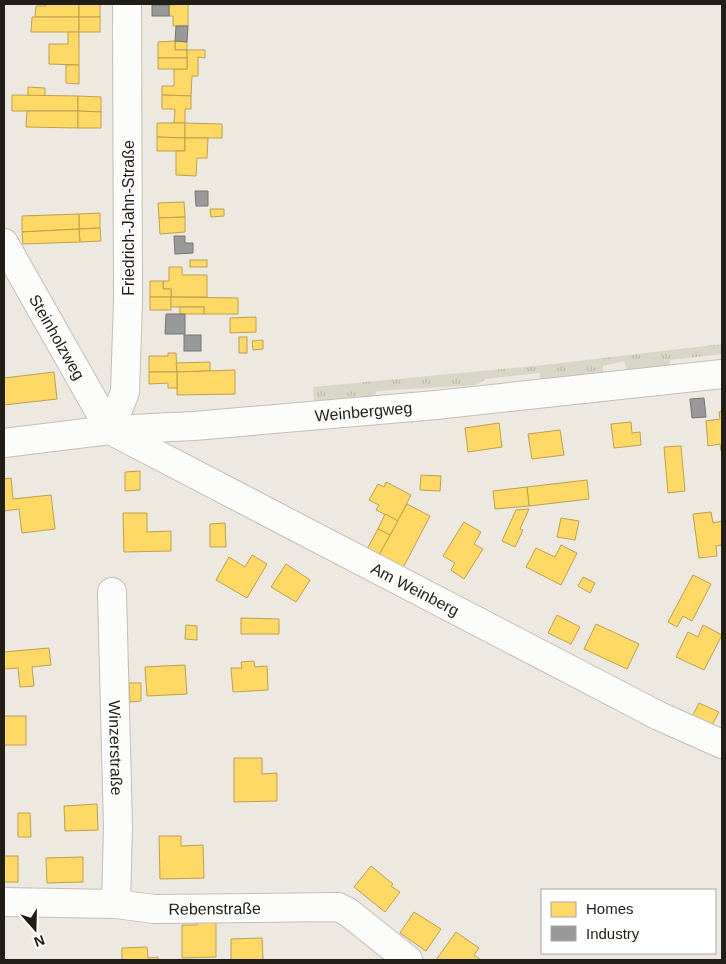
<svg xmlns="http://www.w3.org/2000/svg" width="726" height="964" font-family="Arial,sans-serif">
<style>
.grass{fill:url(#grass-tufts)}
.homes{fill:#ffd966;stroke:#bca14e}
.industry{fill:#999;stroke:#757472}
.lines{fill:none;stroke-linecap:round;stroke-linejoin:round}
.minor-casing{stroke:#c3bfb8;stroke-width:30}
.minor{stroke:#fcfcfa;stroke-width:28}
.labels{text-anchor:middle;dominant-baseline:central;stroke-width:5;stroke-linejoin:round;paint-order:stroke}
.street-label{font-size:16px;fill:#211d17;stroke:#fff}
</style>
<defs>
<pattern id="grass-tufts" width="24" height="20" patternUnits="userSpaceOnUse" patternTransform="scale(1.25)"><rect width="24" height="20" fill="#d8d7c7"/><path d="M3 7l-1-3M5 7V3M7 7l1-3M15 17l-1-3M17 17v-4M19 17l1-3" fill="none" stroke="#b9b8aa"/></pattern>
</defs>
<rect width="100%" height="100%" fill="#ede8e0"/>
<polygon class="grass" points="722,344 722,354 670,360 669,372 629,375 624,361 603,366 603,380 542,385 539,373 486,379 476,385 377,391 371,401 314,406 313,387 535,366"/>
<g class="homes">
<polygon points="46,4 79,4 79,17 35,17 36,6 46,6"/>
<rect x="79" y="4" width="21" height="13"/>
<polygon points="175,4 188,4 188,26 173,26 173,16 169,16 169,5 175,5"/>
<polygon points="32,17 79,17 79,32 31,32"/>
<rect x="79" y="17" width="21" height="15"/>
<polygon points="68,32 79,32 79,65 49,64 49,44 68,44"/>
<polygon points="175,41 187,42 187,50 175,50"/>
<polygon points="175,41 175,50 187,50 187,58 158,58 158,42"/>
<polygon points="187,50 205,50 205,58 198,57 198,76 192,76 191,96 162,95 162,86 174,86 174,69 187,69"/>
<rect x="158" y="58" width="29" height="11"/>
<polygon points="66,65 79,65 79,84 66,83"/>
<polygon points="28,87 45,88 45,96 28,96"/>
<polygon points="12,95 78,96 78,111 12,111"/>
<polygon points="162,95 191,96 191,109 185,109 185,123 174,123 175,109 162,109"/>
<polygon points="78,96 101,97 101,112 78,111"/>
<polygon points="27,111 78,111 78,128 26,127"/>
<polygon points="78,111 101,112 101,128 78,128"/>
<polygon points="157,123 185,123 185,138 157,137"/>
<polygon points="185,123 222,124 222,138 185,138"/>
<polygon points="157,137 185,138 185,151 157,151"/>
<polygon points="185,138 208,138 207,158 197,158 196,176 176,175 176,151 185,151"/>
<polygon points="184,202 185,217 159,218 158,203"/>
<polygon points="210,209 224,209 224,216 211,217"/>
<polygon points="100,213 100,228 79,229 79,214"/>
<polygon points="79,214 79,229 22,232 22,216"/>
<polygon points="185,217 185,232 160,234 159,218"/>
<polygon points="100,228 101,241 80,242 79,229"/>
<polygon points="79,229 80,242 23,244 22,232"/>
<rect x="190" y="260" width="17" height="7"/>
<polygon points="169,267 182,267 182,275 207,275 207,297 171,297 171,289 163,289 163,281 169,281"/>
<polygon points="150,281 163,281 163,289 171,289 171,297 150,297"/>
<rect x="150" y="297" width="21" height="13"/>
<polygon points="171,297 238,298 238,314 204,314 204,307 171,307"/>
<rect x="180" y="307" width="24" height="7"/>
<polygon points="256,317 256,332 230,333 230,318"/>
<rect x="239" y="337" width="8" height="16"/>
<polygon points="263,340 263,349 253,350 252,341"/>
<polygon points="168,353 176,353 177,372 149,372 149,356 168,356"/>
<polygon points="210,362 210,371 177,372 176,363"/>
<polygon points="235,370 235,394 177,395 177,372"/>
<polygon points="54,372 57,399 4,405 4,378"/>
<polygon points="149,372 177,372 177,388 168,388 168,383 149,384"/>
<polygon points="722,411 722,451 721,451 720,444 708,446 706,421 720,419 719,412"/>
<polygon points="631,422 632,433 640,432 641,445 614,448 611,424"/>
<polygon points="499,423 502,447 468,452 465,428"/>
<polygon points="560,430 564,455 532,459 528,434"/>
<polygon points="681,446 685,491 668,493 664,447"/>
<polygon points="140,471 140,490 125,491 125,472"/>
<polygon points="421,475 441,476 440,491 420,490"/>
<polygon points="11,478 13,499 51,495 55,529 22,533 19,509 4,511 4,479"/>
<polygon points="587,480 589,499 529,506 527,487"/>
<polygon points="386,482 411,495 398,521 376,510 379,505 369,500 378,484 384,487"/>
<polygon points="527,487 529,506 495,509 493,491"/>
<polygon points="407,504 430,516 403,568 379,555"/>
<polygon points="529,509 520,529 523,530 515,547 502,541 516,510"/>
<polygon points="711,512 713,523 722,521 722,545 716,546 717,556 699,558 693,514"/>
<polygon points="123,513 147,513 147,532 171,531 171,551 124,552"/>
<polygon points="385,514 398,521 390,535 378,529"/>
<polygon points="561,518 579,521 575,540 557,537"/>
<polygon points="464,522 481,532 474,544 483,549 464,579 451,570 455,563 443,556"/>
<polygon points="225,523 226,547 210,547 210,524"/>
<polygon points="378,529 390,535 379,555 367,549"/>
<polygon points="561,545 577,553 561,585 526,567 536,548 555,557"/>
<polygon points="252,555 267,564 247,598 216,580 229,557 245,567"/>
<polygon points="286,564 310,580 296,602 271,587"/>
<polygon points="693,575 711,584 692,621 683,616 677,627 668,622"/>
<polygon points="583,577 595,583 590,593 578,586"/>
<polygon points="557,615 580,627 571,644 548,633"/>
<polygon points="241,618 279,619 279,634 241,634"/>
<polygon points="596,624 639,644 627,669 584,649"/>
<polygon points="186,625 197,626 197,640 185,639"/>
<polygon points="703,625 722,635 704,670 676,657 688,632 698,637"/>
<polygon points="49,648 51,665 32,667 34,686 20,687 18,668 4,669 4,652"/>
<polygon points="254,661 255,667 267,666 268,690 233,692 231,668 242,668 241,662"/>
<polygon points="185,665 187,694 147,696 145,667"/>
<polygon points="129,683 141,683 141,701 130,702"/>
<polygon points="699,703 719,712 711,727 692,717"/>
<rect x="4" y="716" width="22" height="29"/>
<polygon points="234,758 262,758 262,774 277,773 277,801 234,802"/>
<polygon points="97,804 98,830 65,831 64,806"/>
<polygon points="18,813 30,813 31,837 18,837"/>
<polygon points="159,836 181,836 181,846 203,845 204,878 160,879"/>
<rect x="4" y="856" width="14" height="26"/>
<polygon points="83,857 83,882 47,883 46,858"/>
<polygon points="371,866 393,884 391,886 400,892 385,912 354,887"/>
<polygon points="414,912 441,929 426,951 400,933"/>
<polygon points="216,919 216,957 182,958 182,925 197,925 197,920"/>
<polygon points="456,932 479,948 474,955 481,960 436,960"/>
<polygon points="262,938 263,960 231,960 231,939"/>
<polygon points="147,947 148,958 158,957 158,960 122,960 122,948"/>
</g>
<g class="industry">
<rect x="152" y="5" width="17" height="11"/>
<polygon points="176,26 188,26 187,42 175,41"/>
<polygon points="195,191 208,191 208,206 196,206"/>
<polygon points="174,236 185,236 185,243 193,243 193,253 175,254"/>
<polygon points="166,314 185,314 185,334 165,334"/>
<rect x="184" y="335" width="17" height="16"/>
<polygon points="704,398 706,417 692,418 690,399"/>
</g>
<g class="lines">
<defs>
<g id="minor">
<path id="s1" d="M4 243 110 430"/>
<polyline points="110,430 125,392 128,300 127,4"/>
<path id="s2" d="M112 431 659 716 722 744"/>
<path id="s3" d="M4 443 110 430 194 426 436 405 722 374"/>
<path id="s4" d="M112 592 118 827 116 904"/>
<path id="s5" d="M4 902 116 904 154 909 338 907 348 912 408 960"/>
</g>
</defs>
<use href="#minor" class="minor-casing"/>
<use href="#minor" class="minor"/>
</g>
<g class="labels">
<g class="street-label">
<text transform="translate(128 218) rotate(-90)">Friedrich-Jahn-Straße</text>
<text stroke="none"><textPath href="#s1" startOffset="108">Steinholzweg</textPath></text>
<text stroke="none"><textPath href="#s3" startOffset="361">Weinbergweg</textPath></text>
<text stroke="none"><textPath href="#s2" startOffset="342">Am Weinberg</textPath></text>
<text stroke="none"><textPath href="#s4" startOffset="156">Winzerstraße</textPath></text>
<text stroke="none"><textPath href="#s5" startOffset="211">Rebenstraße</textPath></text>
</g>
</g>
<rect width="726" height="964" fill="none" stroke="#211d17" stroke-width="10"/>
<rect x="541" y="889" width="175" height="65" fill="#ffffff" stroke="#a6a5a2"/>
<rect x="551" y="902" width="25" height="15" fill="#ffd966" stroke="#a6a5a2"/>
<text x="586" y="914" font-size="15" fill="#211d17">Homes</text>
<rect x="551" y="926" width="25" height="15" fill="#999999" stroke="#a6a5a2"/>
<text x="586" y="939" font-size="15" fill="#211d17">Industry</text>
<g transform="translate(35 929) rotate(160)" stroke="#ffffff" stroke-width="4" paint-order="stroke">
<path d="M0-4L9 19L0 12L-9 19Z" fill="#211d17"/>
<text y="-8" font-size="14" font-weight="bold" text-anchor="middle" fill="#211d17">N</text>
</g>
</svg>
